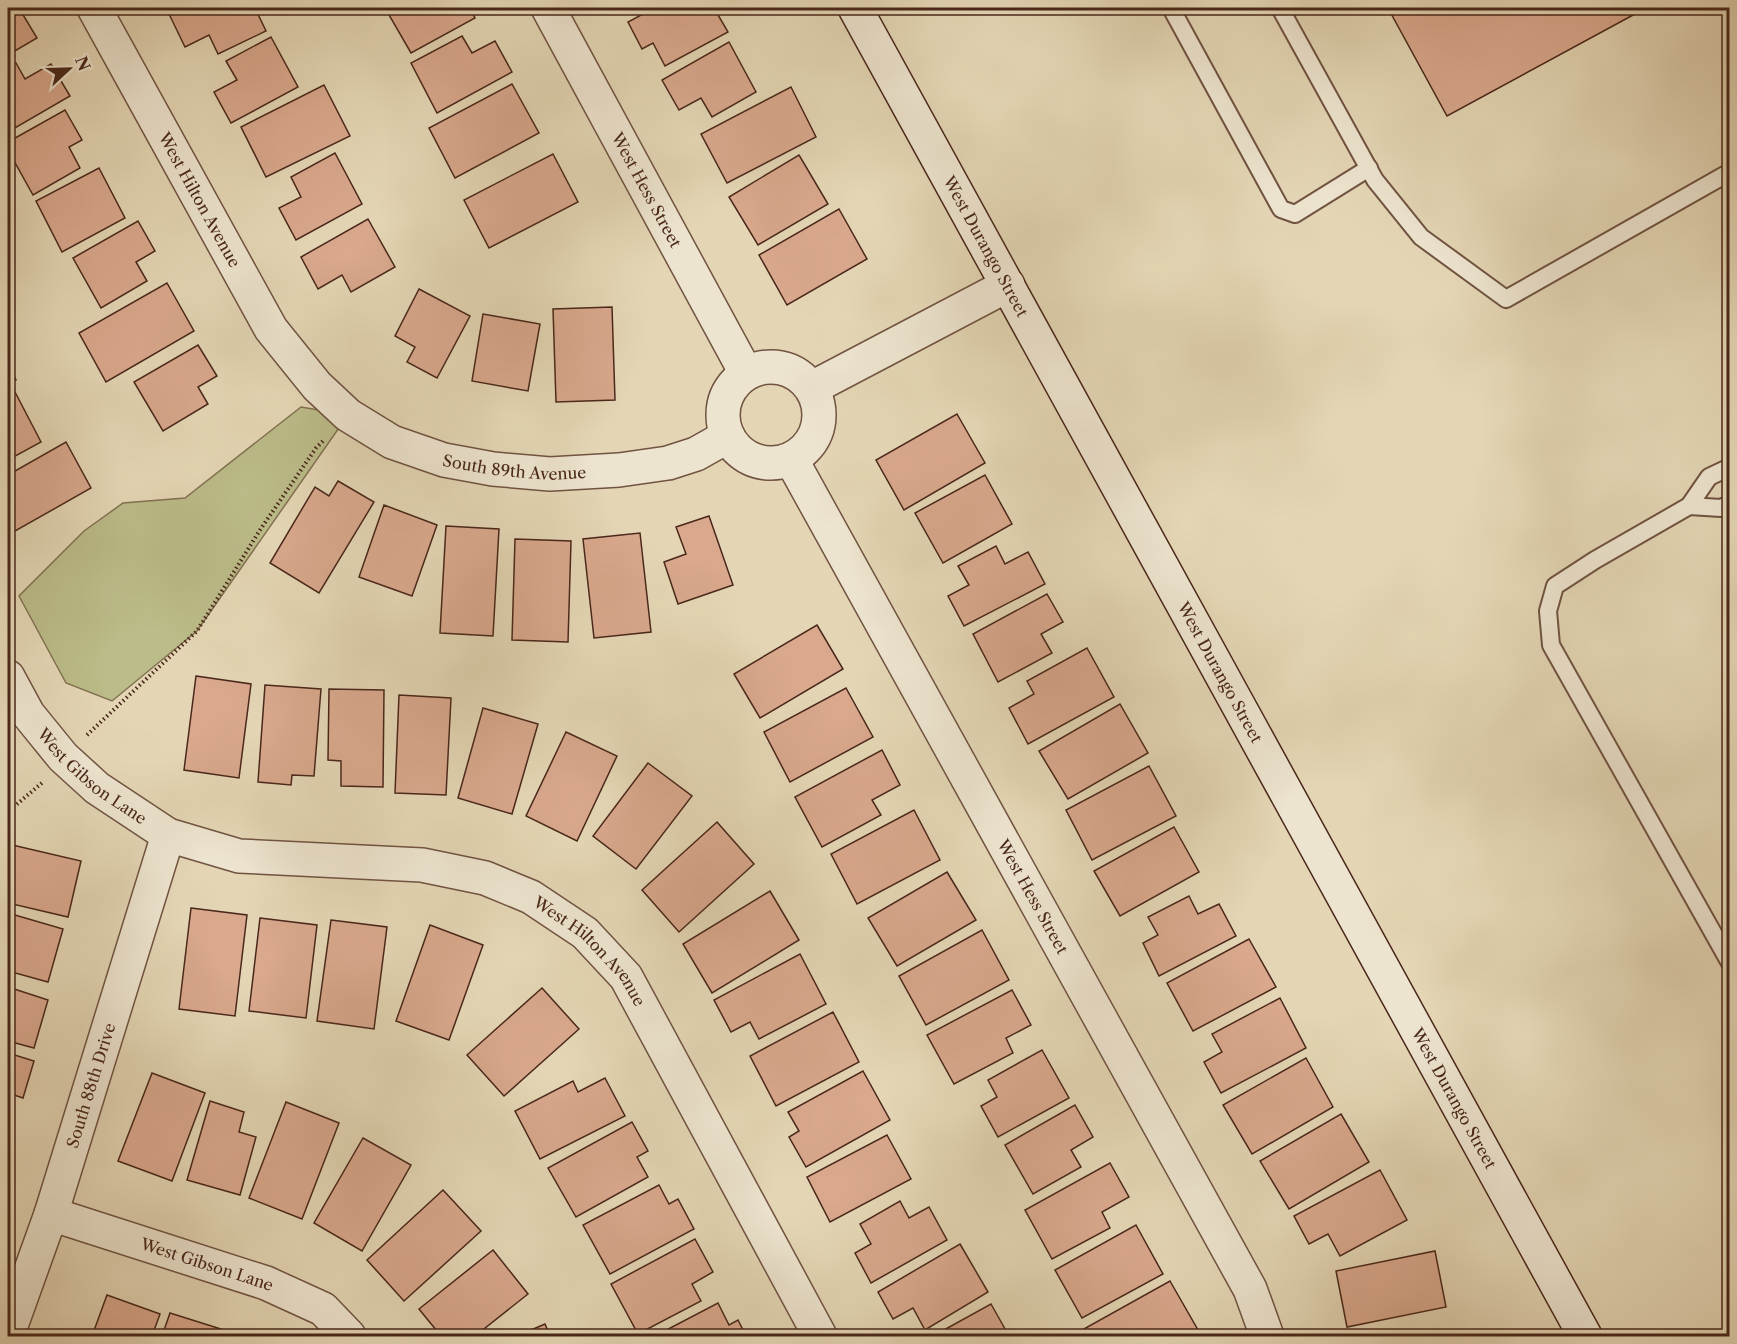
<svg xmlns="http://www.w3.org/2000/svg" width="1737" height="1344" font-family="'Libre Caslon Text',serif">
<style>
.green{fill:#bbbc89;stroke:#827252;stroke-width:1.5}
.building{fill:#d9a88d;stroke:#49271a;stroke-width:1.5}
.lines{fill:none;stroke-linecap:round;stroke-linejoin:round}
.lane-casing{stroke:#705341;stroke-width:20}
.street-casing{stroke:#705341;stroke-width:36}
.secondary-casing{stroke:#49271a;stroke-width:36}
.path{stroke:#49271a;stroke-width:4;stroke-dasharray:1.5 3;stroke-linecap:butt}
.lane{stroke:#ede4cf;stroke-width:16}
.street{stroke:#ede4cf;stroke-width:33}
.secondary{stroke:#ede4cf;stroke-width:33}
.labels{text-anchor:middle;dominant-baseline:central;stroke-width:4.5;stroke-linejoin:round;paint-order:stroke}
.street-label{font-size:16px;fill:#49271a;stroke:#ede4cf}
</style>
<rect width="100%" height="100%" fill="#e4d6b5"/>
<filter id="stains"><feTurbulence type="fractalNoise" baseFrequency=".00333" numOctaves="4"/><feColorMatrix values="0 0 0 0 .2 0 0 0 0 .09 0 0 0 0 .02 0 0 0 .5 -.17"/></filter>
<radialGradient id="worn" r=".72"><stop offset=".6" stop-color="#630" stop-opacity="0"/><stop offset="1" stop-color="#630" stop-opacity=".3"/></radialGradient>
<polygon class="green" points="301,407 348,415 197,631 112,701 66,683 19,596 84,531 123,503 185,498"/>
<g class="building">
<polygon points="8,8 19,8 37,38 8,55"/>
<polygon points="183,8 255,8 266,31 218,54 209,35 185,47 169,14"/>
<polygon points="385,8 470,8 475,18 411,53"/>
<polygon points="654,8 714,8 728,32 665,66 653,43 642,49 628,22"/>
<polygon points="1388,8 1646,8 1447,116"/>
<polygon points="462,36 472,53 495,41 512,72 437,113 411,63"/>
<polygon points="271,37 298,87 231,123 214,92 237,80 226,61"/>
<polygon points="729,42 756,92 712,117 701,98 679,110 662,80"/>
<polygon points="16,63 25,79 51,64 70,96 8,132 8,67"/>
<polygon points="512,84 539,133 455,178 429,128"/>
<polygon points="324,85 350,136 266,177 241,127"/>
<polygon points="791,87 816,137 727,183 701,134"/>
<polygon points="65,110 82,140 69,147 80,168 33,195 8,150 8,142"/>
<polygon points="335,153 362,204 296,240 279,208 301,197 291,177"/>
<polygon points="553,154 578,202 489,248 464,200"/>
<polygon points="799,155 828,204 758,245 729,197"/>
<polygon points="99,168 125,218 62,252 36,201"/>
<polygon points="839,209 867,259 787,305 759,255"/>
<polygon points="368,219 395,267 351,292 342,275 318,289 301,257"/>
<polygon points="138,221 155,251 136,262 147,281 101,308 73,258"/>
<polygon points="167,283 194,331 106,382 79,333"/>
<polygon points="419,289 470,316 437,378 407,362 415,347 395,336"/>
<polygon points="612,307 615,400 556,402 553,309"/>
<polygon points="483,314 540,324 528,391 472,381"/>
<polygon points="198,345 217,376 198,387 208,404 163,431 134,382"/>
<polygon points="8,363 16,380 8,384"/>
<polygon points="15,392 41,442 8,460 8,396"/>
<polygon points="957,414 985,463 904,510 876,460"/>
<polygon points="66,442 91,488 8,535 8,475"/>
<polygon points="985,475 1012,524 943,563 915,513"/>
<polygon points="338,481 374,502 319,593 270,563 315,487 329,496"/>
<polygon points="384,505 437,525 412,596 359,577"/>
<polygon points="709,516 733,585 678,604 664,562 686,554 676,527"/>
<polygon points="446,526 499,529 493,636 440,633"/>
<polygon points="640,533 651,632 594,638 583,539"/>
<polygon points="515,539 571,541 568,642 512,640"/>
<polygon points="996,546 1005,564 1028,552 1045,584 964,626 948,596 969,585 958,566"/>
<polygon points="1047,594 1063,622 1041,634 1052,653 998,682 973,634"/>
<polygon points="817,625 843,669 760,718 734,674"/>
<polygon points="1087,648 1114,697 1028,744 1009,708 1034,694 1027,681"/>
<polygon points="196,676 251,684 239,778 184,770"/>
<polygon points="265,685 321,689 314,776 292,775 291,785 258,782"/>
<polygon points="846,688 873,737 790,782 764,732"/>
<polygon points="329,689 384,690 383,787 341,786 341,761 328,760"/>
<polygon points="399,695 451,698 446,795 395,793"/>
<polygon points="1120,704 1148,753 1068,799 1039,751"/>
<polygon points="483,708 538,724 512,814 458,798"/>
<polygon points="566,732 617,756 577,841 526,816"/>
<polygon points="882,750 900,785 872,800 881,815 822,847 795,797"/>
<polygon points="648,763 692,796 636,869 593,836"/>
<polygon points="1149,766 1176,816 1092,860 1066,810"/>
<polygon points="914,810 940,860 857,904 831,854"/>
<polygon points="717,822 754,864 679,932 642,890"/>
<polygon points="1174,827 1199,872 1120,916 1094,871"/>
<polygon points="8,844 81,861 68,917 8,903"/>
<polygon points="947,872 976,920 897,966 868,918"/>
<polygon points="770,891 799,940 712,993 683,944"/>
<polygon points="1189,896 1198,914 1219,904 1236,936 1159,976 1143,943 1158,935 1148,917"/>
<polygon points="191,908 247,915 235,1016 179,1009"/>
<polygon points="8,913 63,929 48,982 8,971"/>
<polygon points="260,918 317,925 306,1018 249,1011"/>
<polygon points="331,920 387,927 374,1029 317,1021"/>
<polygon points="430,925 483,945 449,1040 396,1021"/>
<polygon points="982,930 1009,980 926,1025 899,976"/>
<polygon points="1249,939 1276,987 1193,1031 1167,983"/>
<polygon points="800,954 826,1004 759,1039 750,1022 731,1032 714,1000"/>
<polygon points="8,987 48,1000 34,1048 8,1041"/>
<polygon points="542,988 579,1029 504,1096 467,1055"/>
<polygon points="1012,990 1031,1025 1006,1038 1013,1053 954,1084 927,1035"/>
<polygon points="1280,998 1306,1048 1221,1093 1204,1062 1222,1052 1212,1034"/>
<polygon points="833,1012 859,1062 776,1106 750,1056"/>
<polygon points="1042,1050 1069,1098 998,1137 981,1106 997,1097 988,1080"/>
<polygon points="8,1053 34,1061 23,1098 8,1093"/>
<polygon points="1306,1058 1333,1107 1252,1154 1223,1105"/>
<polygon points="863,1071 890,1120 806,1167 789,1137 799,1131 788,1112"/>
<polygon points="152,1073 205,1093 172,1181 118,1161"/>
<polygon points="605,1078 625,1116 540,1159 515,1111 573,1081 578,1092"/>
<polygon points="210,1101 244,1112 239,1132 256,1137 240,1195 187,1180"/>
<polygon points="286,1102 339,1123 302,1219 249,1198"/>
<polygon points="1075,1105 1093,1137 1071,1150 1081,1167 1033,1194 1005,1145"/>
<polygon points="1341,1114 1369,1162 1289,1209 1260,1161"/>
<polygon points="632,1122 648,1151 637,1157 648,1177 576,1217 548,1168"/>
<polygon points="887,1135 911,1179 830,1222 807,1177"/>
<polygon points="363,1138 411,1165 362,1251 314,1223"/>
<polygon points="1110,1163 1129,1197 1102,1212 1110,1228 1052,1259 1025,1210"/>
<polygon points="1380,1170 1407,1220 1340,1256 1328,1234 1309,1244 1294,1216"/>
<polygon points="659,1185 669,1204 678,1199 694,1229 610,1274 583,1225"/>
<polygon points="443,1190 481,1231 404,1301 367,1260"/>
<polygon points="900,1201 909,1218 929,1207 947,1240 871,1283 855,1253 871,1244 860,1224"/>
<polygon points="1136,1225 1163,1274 1082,1318 1055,1270"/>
<polygon points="695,1239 713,1272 692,1284 701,1301 638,1334 611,1284"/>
<polygon points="960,1244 988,1292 925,1330 913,1308 893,1319 878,1292"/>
<polygon points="493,1250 528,1294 475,1336 441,1336 419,1309"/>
<polygon points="1435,1251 1446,1307 1347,1327 1336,1271"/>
<polygon points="1170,1281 1198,1330 1187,1336 1086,1336 1082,1330"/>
<polygon points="107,1295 160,1314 152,1336 92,1336"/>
<polygon points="718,1303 729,1325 738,1320 746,1336 655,1336"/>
<polygon points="991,1304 1009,1336 933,1336"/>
<polygon points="170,1313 224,1330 222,1336 162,1336"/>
<polygon points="545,1324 550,1336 517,1336"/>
</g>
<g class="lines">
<defs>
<g id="lane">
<polyline points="1171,8 1281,209 1295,214 1369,168"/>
<polyline points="1280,8 1375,180 1421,237 1506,299 1730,172"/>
<polyline points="1730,467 1709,477 1689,506 1595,560 1555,586 1548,611 1551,645 1730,963"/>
<polyline points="1689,506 1721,508 1730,504"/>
</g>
<g id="street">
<path id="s1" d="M94 8 271 329 317 386 348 415 392 442 444 460 493 469 550 474 619 470 668 463 696 454 728 436"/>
<path id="s2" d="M548 8 746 373"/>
<circle cx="771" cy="415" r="48"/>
<polyline points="812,388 1008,285"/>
<path id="s3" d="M791 459 1250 1289 1267 1336"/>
<path id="s4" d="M8 677 28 714 63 757 97 788 168 835 239 856 422 865 485 878 531 897 585 933 626 977 820 1336"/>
<path id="s5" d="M51 1214 266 1283 323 1309 349 1336"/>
<path id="s6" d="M8 1334 51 1214 168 835"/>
</g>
<g id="secondary">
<path id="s7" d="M855 8 1585 1336"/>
</g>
</defs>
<use href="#lane" class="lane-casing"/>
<use href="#street" class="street-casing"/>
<use href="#secondary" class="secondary-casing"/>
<g class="path">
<polyline points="87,735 197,631 260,530 316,448 325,439"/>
<polyline points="8,805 16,805 43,782"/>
</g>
<use href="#lane" class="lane"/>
<use href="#street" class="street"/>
<use href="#secondary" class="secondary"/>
</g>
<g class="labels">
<g class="street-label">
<text stroke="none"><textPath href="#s2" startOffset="207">West Hess Street</textPath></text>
<text stroke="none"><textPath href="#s1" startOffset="219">West Hilton Avenue</textPath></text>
<text stroke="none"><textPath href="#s7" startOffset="272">West Durango Street</textPath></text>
<text stroke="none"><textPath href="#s1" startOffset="660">South 89th Avenue</textPath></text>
<text stroke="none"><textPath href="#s7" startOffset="758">West Durango Street</textPath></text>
<text stroke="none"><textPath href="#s4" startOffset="132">West Gibson Lane</textPath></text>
<text stroke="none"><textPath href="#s3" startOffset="500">West Hess Street</textPath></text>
<text stroke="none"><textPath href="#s4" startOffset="681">West Hilton Avenue</textPath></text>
<text stroke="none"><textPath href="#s6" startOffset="262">South 88th Drive</textPath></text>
<text stroke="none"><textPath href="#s7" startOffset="1244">West Durango Street</textPath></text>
<text stroke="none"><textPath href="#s5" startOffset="164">West Gibson Lane</textPath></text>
</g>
</g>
<rect width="1737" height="1344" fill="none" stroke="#e4d6b5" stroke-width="30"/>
<rect x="9" y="9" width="1719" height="1326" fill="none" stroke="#49271a" stroke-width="3"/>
<rect x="15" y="15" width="1707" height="1314" fill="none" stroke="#49271a" stroke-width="1.5"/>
<g transform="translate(69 69) rotate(68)" stroke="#ede4cf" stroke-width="4.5" paint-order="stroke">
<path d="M0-4.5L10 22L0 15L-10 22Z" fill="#49271a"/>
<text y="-9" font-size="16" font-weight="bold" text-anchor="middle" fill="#49271a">N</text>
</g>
<rect width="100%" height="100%" filter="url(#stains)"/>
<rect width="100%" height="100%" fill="url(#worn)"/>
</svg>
